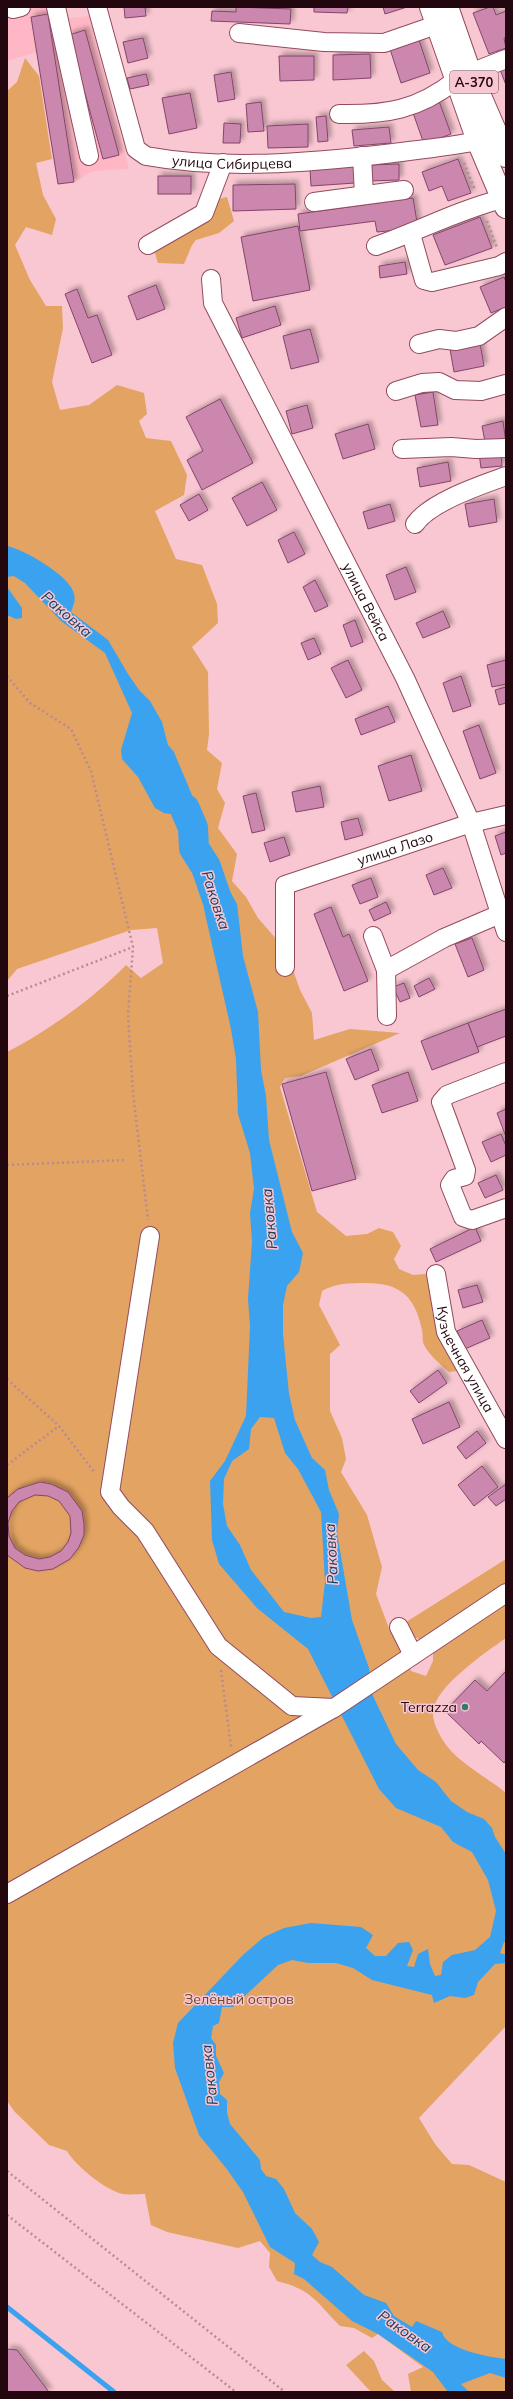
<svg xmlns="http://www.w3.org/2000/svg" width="513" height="2399" font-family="Mulish,sans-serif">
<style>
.built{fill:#ffb7c6}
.green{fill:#e3a362}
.water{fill:#3aa2ef;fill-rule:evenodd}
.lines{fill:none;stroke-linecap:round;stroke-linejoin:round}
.stream{stroke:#3aa2ef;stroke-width:5}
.river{stroke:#3aa2ef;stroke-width:30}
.building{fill:#cb87ae;stroke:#83456a;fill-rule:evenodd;filter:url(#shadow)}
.minor-casing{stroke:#924b5d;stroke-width:20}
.highway-casing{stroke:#924b5d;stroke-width:24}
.path{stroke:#b68b94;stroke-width:2.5;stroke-dasharray:2 3;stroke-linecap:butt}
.minor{stroke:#fff;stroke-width:18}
.highway{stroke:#fff;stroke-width:22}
.poi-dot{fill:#337971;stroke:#f9c7d1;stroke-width:1.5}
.labels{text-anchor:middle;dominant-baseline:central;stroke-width:3;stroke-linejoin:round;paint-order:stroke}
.shield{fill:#f9c7d1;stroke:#624149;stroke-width:1}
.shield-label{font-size:13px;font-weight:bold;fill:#22070f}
.street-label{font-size:14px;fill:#22070f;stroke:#f9c7d1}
.poi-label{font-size:14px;fill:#22070f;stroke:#f9c7d1;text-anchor:end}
.park-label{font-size:14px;fill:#6c4824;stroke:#f9c7d1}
.water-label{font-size:15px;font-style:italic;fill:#153e5d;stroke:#f9c7d1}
</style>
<defs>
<filter id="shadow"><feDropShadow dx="3.5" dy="-3.5" stdDeviation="2" flood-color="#0004"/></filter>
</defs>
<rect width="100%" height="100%" fill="#f9c7d1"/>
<polygon class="built" points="7,7 60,7 62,19 89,16 129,169 93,171 74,182 58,184 37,52 7,61"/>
<g class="green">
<path d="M25 58 39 76 52 159 36 163 43 195 56 219 52 235 26 227 15 245 30 280 46 306H62L63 328 52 382 60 410 89 405 117 385 144 393 147 414 139 421 146 438 171 441 187 475 184 495 155 511 176 559 202 565 217 604 218 623 192 647 208 672 209 734 207 750 222 763 217 789 225 803 218 828 237 854 232 881 246 897 258 918 278 941 281 976 293 970 300 990 312 1013 314 1040 350 1029 400 1033 301 1076 285 1078 280 1087 317 1212 346 1236 367 1234 379 1228 393 1232 401 1246 394 1259 399 1269 413 1275 426 1274 433 1292 432 1312 457 1371 449 1372C440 1364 430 1356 424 1345 422 1340 423 1334 422 1330 415 1296 400 1283 366 1283 349 1283 336 1283 322 1291L319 1305 340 1345 330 1354V1411L342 1438 346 1459 341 1472 367 1515 382 1567 376 1594 390 1631 399 1644 411 1671 426 1676 433 1661V1645L408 1634 403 1624 506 1559V1638C486 1652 436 1686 433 1711 432 1725 443 1742 452 1752 468 1768 489 1779 506 1793V2026L419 2118 435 2144 452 2164 469 2165 506 2182V2392H411L408 2374 423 2367 378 2334 372 2338 354 2328 340 2326C316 2302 313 2290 277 2281L269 2267 270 2253 260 2241 238 2248 167 2232 151 2225 145 2194C138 2194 130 2195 123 2194 106 2191 75 2165 67 2151L49 2145 15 2112 7 2101V1052C48 1031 94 998 126 965L141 978 163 963 157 928 131 930 17 969 7 981V91L17 82Z"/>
<polygon points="227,197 234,221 219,233 196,240 192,245 184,264 158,263 154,250 210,201"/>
<polygon points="364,2351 374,2361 382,2380 395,2392 371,2392 346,2365"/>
</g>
<g class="water">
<path d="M7 546C23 549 71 576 74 594 76 601 73 606 71 612L108 640 128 674 139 690 150 701 162 722 168 745 174 752C185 781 207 819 201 850L187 844 188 827 184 816 164 813 155 808 138 777 122 759 121 750 132 713 105 653 61 621 25 583 14 576 7 577Z"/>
<polygon points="7,587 22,608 22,618 16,619 7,615"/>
<path d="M206 867 212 868 228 888 237 904 243 956 258 1012 261 1070 266 1096 269 1140 292 1232 303 1253 299 1272 287 1286 283 1305V1334L289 1394 295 1420 312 1458 325 1470 329 1490 339 1514 337 1533 352 1620 369 1668 373 1696 396 1744 418 1770 436 1782 451 1801 467 1812 484 1819 492 1828 495 1837 506 1854V1942H504L500 1953 506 1955V1963L495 1964 478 1982 474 1995 465 1998 450 1996 434 2003 432 1995 372 1980 353 1968 336 1963H308L292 1960 278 1965 233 2007H222L219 2023 213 2026 211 2038 216 2045V2056L224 2073 219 2082 220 2094 227 2100V2113L230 2124 260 2160 261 2169 266 2176 276 2179 284 2189 295 2213 312 2229 319 2242 312 2255 320 2262 332 2267 364 2295 386 2303 394 2316 412 2327 416 2321 442 2332C446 2350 489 2357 506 2359V2378L490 2373 461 2384 469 2392H448L433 2372 378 2334 352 2321 304 2279 294 2274 295 2263 270 2247 243 2192 226 2168 199 2135 175 2068 173 2043 178 2023 243 1955 264 1937 284 1928 311 1923 361 1927 373 1935 366 1948 375 1956H386L398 1943 409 1942 413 1950 407 1966 414 1967 418 1954 428 1949 430 1964 435 1976 441 1975 443 1962 452 1955 475 1950 490 1937 496 1911 488 1880 472 1852 453 1842 441 1827 396 1808 379 1789 308 1649 257 1608 219 1564 212 1540 210 1481 225 1461 246 1416 250 1326 248 1299 252 1242 250 1213 254 1189 250 1153 238 1114 236 1059 231 1029 204 909 207 887ZM260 1417 274 1418 285 1453 298 1469 321 1512 325 1582 321 1617 311 1618 284 1612 251 1570 240 1545 227 1526 223 1504 224 1479 232 1461 249 1449 251 1429Z"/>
</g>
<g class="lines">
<polyline class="stream" points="7,2307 114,2392"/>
<polyline class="river" points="185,809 193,828 194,848 206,867 219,905"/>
</g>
<g class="building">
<polygon points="124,7 145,7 146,16 125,18"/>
<polygon points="236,7 291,9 290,24 211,21 212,11 236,12"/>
<polygon points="314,7 348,7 347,13 314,12"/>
<polygon points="383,7 407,7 385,14"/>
<polygon points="490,7 493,7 496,15 506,11 506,37 504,38 506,48 489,54 473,13"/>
<polygon points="48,14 74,182 58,184 31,17"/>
<polygon points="85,30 119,155 103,159 69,35"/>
<polygon points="143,38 148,58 128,63 123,42"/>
<polygon points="419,40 430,73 401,83 390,49"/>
<polygon points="370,54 371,78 333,80 333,55"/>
<polygon points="279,56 314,56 314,80 280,81"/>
<polygon points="499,67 506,67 506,85"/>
<polygon points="231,72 235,99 218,102 214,75"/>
<polygon points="146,74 149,85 130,89 127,78"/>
<polygon points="190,93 197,128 169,134 162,98"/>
<polygon points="439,101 451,134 424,144 412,110"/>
<polygon points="261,102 264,131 248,132 246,104"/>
<polygon points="326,116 328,141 318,142 316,117"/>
<polygon points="224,123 241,124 240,143 223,143"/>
<polygon points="308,124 308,147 268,148 267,126"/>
<polygon points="389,127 391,143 354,146 352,130"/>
<polygon points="458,159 471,193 448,201 442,186 429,191 422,172"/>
<polygon points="399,164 399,180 369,181 369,165"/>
<polygon points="354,166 355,183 311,186 310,169"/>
<rect x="158" y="176" width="33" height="18"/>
<polygon points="295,184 296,209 233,211 233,185"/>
<polygon points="413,198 418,228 377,232 375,221 300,231 298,214"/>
<polygon points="480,217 492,248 445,265 433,235"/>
<polygon points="298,226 310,290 253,301 241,237"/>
<polygon points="405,262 407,274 380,278 379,266"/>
<polygon points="504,277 506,282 506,307 491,313 480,287"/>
<polygon points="156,285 165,309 137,320 128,296"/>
<polygon points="77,289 88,318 97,315 112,355 92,363 65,294"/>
<polygon points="275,306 281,325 242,338 236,318"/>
<polygon points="310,329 319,362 291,369 283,336"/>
<polygon points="480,343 484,366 454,372 450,349"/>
<polygon points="433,392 438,425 421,427 415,395"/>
<polygon points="220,399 253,463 202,490 187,460 203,451 186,417"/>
<polygon points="307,405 313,428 292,434 286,411"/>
<polygon points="503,421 506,443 486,447 482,426"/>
<polygon points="368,424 375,449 343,459 335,434"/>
<polygon points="501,452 502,466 481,468 479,453"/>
<polygon points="448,462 451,481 420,487 417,468"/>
<polygon points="262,482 277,510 247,526 232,498"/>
<polygon points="199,494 208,510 189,521 180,505"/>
<polygon points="494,499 497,522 469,527 465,504"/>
<polygon points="390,504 395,521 368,529 363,512"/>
<polygon points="294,532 305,554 288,563 278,540"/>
<polygon points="406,567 416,592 395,600 386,575"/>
<polygon points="315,580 328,606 315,612 303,587"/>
<polygon points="443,611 450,627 423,638 416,623"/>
<polygon points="355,620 363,642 351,647 343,625"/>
<polygon points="314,638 321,654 308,660 301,643"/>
<polygon points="348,660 362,690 346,698 331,668"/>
<polygon points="506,660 506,684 492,687 487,665"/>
<polygon points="461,676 471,706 453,712 443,683"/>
<polygon points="506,687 506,703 499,705 495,690"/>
<polygon points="388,706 395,722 361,735 355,719"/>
<polygon points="479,725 496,773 480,779 463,731"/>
<polygon points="411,755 422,791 389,801 378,766"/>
<polygon points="320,786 324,807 296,812 292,792"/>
<polygon points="256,793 265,830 252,833 243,796"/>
<polygon points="358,818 363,835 345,840 341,822"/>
<polygon points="506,832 506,853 501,855 495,836"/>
<polygon points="284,837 290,855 270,862 264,843"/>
<polygon points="443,868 452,888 434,895 426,875"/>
<polygon points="371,878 378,897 360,904 352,885"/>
<polygon points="386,902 391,913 374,921 369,910"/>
<polygon points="331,907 343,937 349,934 368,981 344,991 314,914"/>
<polygon points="472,938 484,970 468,977 455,944"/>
<polygon points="429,978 435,989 419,997 414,986"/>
<polygon points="404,983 410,998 400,1002 393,987"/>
<polygon points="506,1009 506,1036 477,1047 468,1023"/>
<polygon points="468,1023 479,1052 432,1070 421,1041"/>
<polygon points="371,1049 379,1070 355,1080 346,1059"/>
<polygon points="326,1072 356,1179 312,1191 282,1084"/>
<polygon points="408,1072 418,1101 382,1113 372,1085"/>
<polygon points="506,1109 506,1137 497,1113"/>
<polygon points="501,1134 506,1146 506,1155 491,1162 482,1142"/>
<polygon points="496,1175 503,1190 485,1198 478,1183"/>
<polygon points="475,1227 481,1241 436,1262 430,1249"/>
<polygon points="477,1285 483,1302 463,1308 458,1290"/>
<polygon points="482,1320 490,1338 465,1349 457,1331"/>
<polygon points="438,1370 447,1383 419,1403 410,1391"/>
<polygon points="449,1402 460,1427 423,1444 412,1419"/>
<polygon points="477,1431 486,1443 466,1459 457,1447"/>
<polygon points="482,1466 498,1487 474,1506 458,1485"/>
<path d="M40 1482 51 1484 68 1492 82 1511 84 1524V1535L79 1547 70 1559 53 1569 38 1571 25 1568 7 1555V1498L18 1489ZM35 1495 48 1496 59 1501 70 1516 71 1533 68 1542 61 1551 50 1557 39 1559 25 1555 15 1548 9 1536 8 1523 12 1511 19 1502Z"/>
<polygon points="506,1484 506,1499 496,1506 488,1497"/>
<polygon points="506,1671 506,1760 504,1763 481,1741 479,1744 445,1711 475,1680 487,1691"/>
<polygon points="7,2349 17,2350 49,2392 7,2392"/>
</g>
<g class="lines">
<defs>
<g id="minor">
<polyline points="9,7 13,9 21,7"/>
<polyline points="56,7 89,156"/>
<path id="s1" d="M97 7 136 149 146 156C224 170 307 163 385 154 416 150 448 147 478 141"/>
<polyline points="239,33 324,42 384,43 436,25"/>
<polyline points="470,73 506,59"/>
<path d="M339 114C386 115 418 110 456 80"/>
<polyline points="362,156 364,195"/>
<polyline points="314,202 404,190"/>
<polyline points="411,234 424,280 432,282 499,266 506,262"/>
<polyline points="148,245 204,213 223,163"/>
<path d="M376 246C419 231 458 210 502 199"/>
<path id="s2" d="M211 279 213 303 405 678 471 823 506 932"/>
<polyline points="419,344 439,339 456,341 479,336 506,317"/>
<polyline points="396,391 422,383 439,382 455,390 481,391 506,384"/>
<polyline points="402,449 451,447 476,449 506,448"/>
<path d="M415 524C430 502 481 485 506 476"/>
<polyline points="373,936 386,970 387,1016"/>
<path id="s3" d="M285 967V885L471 823 506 815"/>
<polyline points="386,970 444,938 500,914"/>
<polyline points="506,1072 447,1095 441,1102 466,1170 465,1176 454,1179 450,1185 463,1217 472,1220 506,1208"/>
<polyline points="150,1236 110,1492 121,1507 145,1531 218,1646 292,1706 334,1708"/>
<path id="s4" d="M436 1274 446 1332 506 1439"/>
<polyline points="399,1627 413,1655"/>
<polyline points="7,1894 334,1708 506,1593"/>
</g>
<g id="highway">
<polyline points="431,7 478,141 506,207"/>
<polyline points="447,7 470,73 506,156"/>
</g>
</defs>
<use href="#minor" class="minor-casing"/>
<use href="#highway" class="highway-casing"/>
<g class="path">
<polyline points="464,163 475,190"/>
<polyline points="487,221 497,248"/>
<polyline points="7,676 30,703 71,729 91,771 133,947 128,1015 133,1093 148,1220"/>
<polyline points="7,996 133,947"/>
<polyline points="7,1165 127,1160"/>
<polyline points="7,1379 59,1426 95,1473"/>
<polyline points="7,1465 59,1426"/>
<polyline points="221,1670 231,1747"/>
<polyline points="7,2171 285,2392"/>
<polyline points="7,2215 236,2392"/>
</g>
<use href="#minor" class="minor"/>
<use href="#highway" class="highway"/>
</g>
<circle class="poi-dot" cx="465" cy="1707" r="4"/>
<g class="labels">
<rect class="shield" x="450" y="71" width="48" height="22" rx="3"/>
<g class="shield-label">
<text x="474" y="82">А-370</text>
</g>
<g class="street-label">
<text stroke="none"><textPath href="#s1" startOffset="246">улица Сибирцева</textPath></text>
<text stroke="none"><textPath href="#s2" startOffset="360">улица Вейса</textPath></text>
<text stroke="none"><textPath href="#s3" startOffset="198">улица Лазо</textPath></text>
<text stroke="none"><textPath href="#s4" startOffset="91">Кузнечная улица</textPath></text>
</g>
<g class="poi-label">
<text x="457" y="1707">Terrazza</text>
</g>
<g class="park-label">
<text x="239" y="1999">Зелёный остров</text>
</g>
<g class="water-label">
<text transform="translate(67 614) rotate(41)">Раковка</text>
<text transform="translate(216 900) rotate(72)">Раковка</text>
<text transform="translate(269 1219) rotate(-95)">Раковка</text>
<text transform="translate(331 1554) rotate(-93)">Раковка</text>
<text transform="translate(209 2075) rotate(-96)">Раковка</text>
<text transform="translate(405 2331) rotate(35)">Раковка</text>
</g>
</g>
<rect width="513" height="2399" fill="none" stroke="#22070f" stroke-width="16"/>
</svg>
